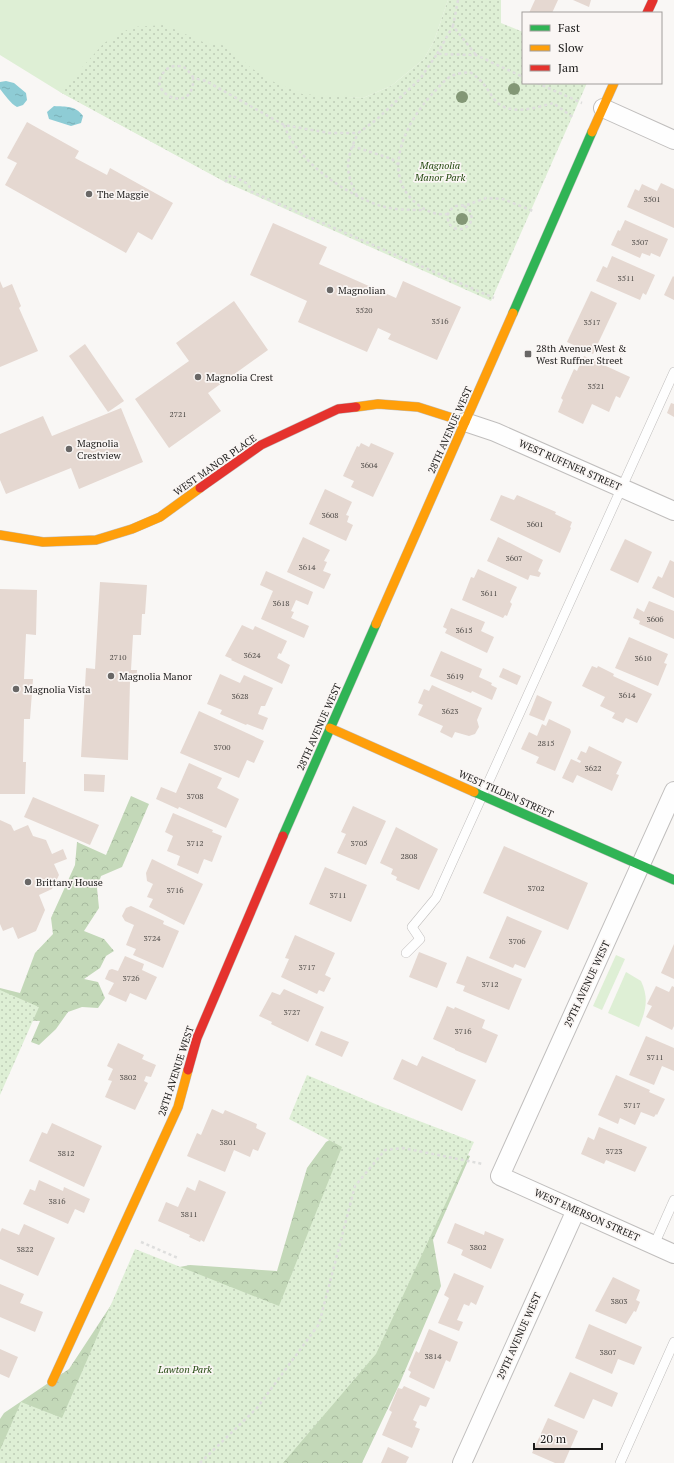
<svg xmlns="http://www.w3.org/2000/svg" width="674" height="1463" font-family="'PT Serif',serif">
<style>
.grass{fill:#deefd5}
.forest{fill:url(#forest-crowns)}
.park{fill:url(#park-dots)}
.water{fill:url(#water-ripples)}
.building{fill:#e5d8d1}
.lines{fill:none;stroke-linecap:round;stroke-linejoin:round}
.lane-casing{stroke:#c0bebd;stroke-width:10}
.street-casing{stroke:#c0bebd;stroke-width:20}
.fast-casing{stroke:#c0bebd;stroke-width:10}
.slow-casing{stroke:#c0bebd;stroke-width:10}
.jam-casing{stroke:#c0bebd;stroke-width:10}
.path{stroke:#dededd;stroke-width:2.5;stroke-dasharray:3 3;stroke-linecap:butt}
.lane{stroke:#fefefe;stroke-width:9}
.street{stroke:#fefefe;stroke-width:18}
.fast{stroke:#30b455;stroke-width:9}
.slow{stroke:#ff9f0a;stroke-width:9}
.jam{stroke:#e5322d;stroke-width:9}
.tree{fill:#839776}
.poi-dot{fill:#696766;stroke:#faf6f4;stroke-width:1.5}
.labels{text-anchor:middle;dominant-baseline:central;stroke-width:3.5;stroke-linejoin:round;paint-order:stroke}
.number-label{font-size:8px;fill:#4e4a47}
.park-label{font-size:10px;font-style:italic;fill:#23480f;stroke:#faf6f4}
.poi-label{font-size:10px;fill:#1b1a19;stroke:#faf6f4;text-anchor:start}
.street-label{font-size:10px;fill:#1b1a19;stroke:#faf6f4}
</style>
<defs>
<pattern id="forest-crowns" width="20" height="18" patternUnits="userSpaceOnUse"><rect width="20" height="18" fill="#c3d8b8"/><path d="M2 6a3 3 0 1 1 6 0M12 15a3 3 0 1 1 6 0" fill="none" stroke="#a7b99e"/></pattern>
<pattern id="park-dots" width="8" height="8" patternUnits="userSpaceOnUse"><rect width="8" height="8" fill="#deefd5"/><path d="M2 2h.1M6 6h.1" fill="none" stroke="#beccb6" stroke-width="1.8" stroke-linecap="round"/></pattern>
<pattern id="water-ripples" width="26" height="14" patternUnits="userSpaceOnUse"><rect width="26" height="14" fill="#8eccd5"/><path d="M2 4q2-2 4 0t4 0M15 11q2-2 4 0t4 0" fill="none" stroke="#7aafb6"/></pattern>
</defs>
<rect width="100%" height="100%" fill="#f9f7f5"/>
<g class="grass">
<polygon points="0,0 448,0 434,41 424,59 391,86 363,98 339,97 222,180 60,92 0,55"/>
<polygon points="616,955 625,959 602,1010 593,1006"/>
<path d="M626 972 641 981C649 998 646 1010 639 1027L608 1013Z"/>
</g>
<g class="forest">
<polygon points="131,796 149,804 122,867 101,876 97,888 99,908 84,931 104,939 114,951 106,956 100,968 84,979 98,982 105,998 98,1008 82,1007 68,1012 56,1029 39,1045 31,1042 40,1021 24,1020 0,1042 0,988 20,993 35,953 53,934 51,918 75,865 77,842 106,855"/>
<polygon points="365,1120 470,1156 433,1240 441,1286 399,1385 362,1463 0,1463 0,1419 4,1413 69,1369 115,1299 138,1275 190,1265 277,1271 307,1168 326,1142"/>
</g>
<g class="park">
<polygon points="448,0 501,0 501,23 523,32 523,83 587,83 491,301 225,182 60,92 104,43 132,27 165,25 203,42 227,46 251,68 274,82 302,94 363,98 391,86 424,59 434,41"/>
<polygon points="0,990 39,1007 0,1095"/>
<polygon points="307,1075 380,1106 474,1142 376,1354 283,1463 0,1463 0,1450 21,1402 62,1418 135,1249 279,1306 342,1147 289,1119"/>
</g>
<g class="water">
<path d="M6 81 14 83 26 93 27 100 23 105 17 107C11 104 4 94 0 89V82Z"/>
<path d="M54 106C66 107 75 105 83 116L81 123 71 126 49 119 47 112Z"/>
</g>
<g class="building">
<polygon points="535,0 558,0 552,13 529,13"/>
<polygon points="573,0 591,0 589,7"/>
<polygon points="27,122 79,151 75,158 107,175 110,168 173,203 152,240 138,232 126,253 5,185 17,163 7,158"/>
<polygon points="661,183 674,189 674,228 627,207 635,189 639,191 642,184 657,191"/>
<polygon points="625,220 668,239 660,257 651,253 650,256 642,253 640,258 611,245 618,230 620,231"/>
<polygon points="273,223 327,247 319,264 396,298 403,281 461,307 437,360 388,339 391,334 378,328 367,352 298,322 307,301 250,275"/>
<polygon points="612,256 655,275 646,295 643,293 640,300 596,281 603,266 607,268"/>
<polygon points="673,276 674,277 674,300 664,295"/>
<polygon points="0,281 3,288 12,284 21,306 19,308 38,351 0,367"/>
<polygon points="591,291 617,303 593,354 567,342"/>
<polygon points="234,301 268,350 208,393 221,411 169,448 135,399 189,361 176,343"/>
<polygon points="85,344 124,401 108,412 69,356"/>
<polygon points="584,356 630,377 620,398 616,396 609,412 592,404 583,424 558,412 563,400 561,398 574,369 577,371"/>
<polygon points="671,403 674,404 674,417 667,413"/>
<polygon points="121,408 143,462 79,489 71,468 6,494 0,480 0,434 43,416 52,436"/>
<polygon points="361,443 369,447 371,443 394,453 373,497 351,487 354,481 343,476 357,446 359,447"/>
<polygon points="325,489 352,502 346,515 349,516 347,522 353,525 346,541 309,524"/>
<polygon points="501,495 514,500 517,495 556,512 555,514 572,522 570,527 571,528 560,553 490,520"/>
<polygon points="303,537 330,550 324,561 327,562 323,571 331,574 324,589 287,572"/>
<polygon points="498,537 543,560 538,571 541,573 539,577 530,575 528,580 487,561"/>
<polygon points="625,539 652,552 638,583 610,570"/>
<polygon points="670,560 674,562 674,598 652,588 658,576 662,578"/>
<polygon points="478,569 517,587 510,602 512,604 507,616 505,615 503,618 462,600 471,577 474,578"/>
<polygon points="266,571 313,592 308,605 296,600 291,611 294,612 291,618 309,626 304,638 261,619 273,591 260,585"/>
<polygon points="100,582 147,585 145,614 142,614 141,635 133,635 131,670 137,670 136,682 130,681 128,760 81,757 86,668 95,669"/>
<polygon points="0,589 37,590 36,635 26,634 24,679 33,679 30,719 24,719 23,762 26,762 25,794 0,794"/>
<polygon points="649,601 674,611 674,639 639,624 640,621 633,618 637,608 644,612"/>
<polygon points="451,608 485,622 481,631 494,637 487,653 445,633 447,629 443,627"/>
<polygon points="242,625 253,630 255,626 287,641 281,654 279,653 277,658 290,665 282,684 231,660 232,659 225,656"/>
<polygon points="629,637 668,654 664,663 667,664 658,686 615,668"/>
<polygon points="441,651 482,669 479,677 492,683 491,685 497,688 492,700 472,691 471,693 430,676"/>
<polygon points="592,666 597,668 598,666 614,674 613,676 652,694 637,723 626,718 623,723 612,718 615,713 600,706 605,697 582,686"/>
<polygon points="503,668 521,676 517,685 499,677"/>
<polygon points="220,674 240,683 244,675 273,688 265,706 261,706 258,714 268,718 263,730 247,724 246,725 220,714 222,710 207,704"/>
<polygon points="432,685 482,708 477,720 479,727 475,734 469,736 455,732 452,738 440,732 443,726 418,715 423,705 418,703 424,689 429,691"/>
<polygon points="537,695 552,702 544,721 529,715"/>
<polygon points="199,711 264,741 254,763 247,760 239,778 180,753"/>
<polygon points="549,719 570,729 571,732 555,771 536,763 539,757 521,749 529,732 537,736 542,724 546,726"/>
<polygon points="589,746 622,762 616,774 619,775 612,791 577,775 573,783 562,778 571,759 580,763 581,761 577,759 581,751 586,753"/>
<polygon points="189,763 222,778 217,788 239,799 226,828 179,807 178,809 156,799 161,787 176,793"/>
<polygon points="84,774 105,775 104,792 84,791"/>
<polygon points="33,797 99,825 90,845 24,817"/>
<polygon points="353,806 386,821 366,865 337,853 346,834 341,832"/>
<polygon points="173,813 213,830 212,832 222,836 212,862 204,859 198,874 177,865 180,856 167,851 173,836 165,832"/>
<polygon points="0,820 11,825 14,831 28,825 33,836 46,840 52,854 63,849 67,859 54,864 59,875 52,889 39,895 45,910 36,931 18,939 13,927 3,931 0,924"/>
<polygon points="396,827 438,849 419,890 396,880 397,877 391,874 393,869 380,863"/>
<polygon points="504,846 588,883 568,930 483,893"/>
<polygon points="152,859 203,884 184,925 149,907 153,899 147,897 153,884 147,881 146,873"/>
<polygon points="325,867 367,885 351,922 309,904"/>
<polygon points="131,906 164,921 163,924 179,931 163,968 133,955 136,949 126,945 134,925 125,921 122,916 126,908"/>
<polygon points="507,916 542,931 525,968 515,964 513,968 489,958"/>
<polygon points="295,935 335,953 325,975 331,978 324,992 319,990 317,994 281,977 289,959 285,958"/>
<polygon points="674,944 674,979 661,973"/>
<polygon points="419,952 447,963 437,988 409,977"/>
<polygon points="125,956 144,964 142,970 157,977 146,1000 130,993 126,1002 108,994 114,983 105,979 109,970 112,969 118,971"/>
<polygon points="467,956 522,979 509,1010 463,991 465,986 456,983"/>
<polygon points="656,986 669,992 672,986 674,987 674,1026 672,1030 646,1017 652,1006 647,1004"/>
<polygon points="284,989 324,1007 308,1042 271,1024 272,1022 259,1016 272,992 280,995"/>
<polygon points="447,1006 454,1009 455,1007 485,1020 482,1028 498,1035 486,1063 455,1050 455,1049 433,1039"/>
<polygon points="321,1031 349,1042 342,1057 315,1045"/>
<polygon points="646,1036 674,1048 674,1071 662,1066 654,1085 629,1075"/>
<polygon points="118,1043 144,1055 142,1059 156,1065 151,1077 146,1076 144,1081 148,1083 135,1110 105,1097 112,1081 108,1080 113,1069 107,1066"/>
<polygon points="422,1056 476,1080 462,1111 393,1079 402,1059 417,1066"/>
<polygon points="616,1075 650,1090 649,1092 665,1099 657,1115 656,1114 654,1117 641,1112 635,1125 620,1118 618,1124 598,1115"/>
<polygon points="212,1109 223,1114 225,1110 257,1124 256,1128 266,1133 258,1151 253,1149 250,1157 234,1150 225,1172 187,1156 197,1133 201,1135"/>
<polygon points="52,1123 102,1146 84,1187 29,1161 42,1132 47,1134"/>
<polygon points="599,1127 647,1147 635,1172 606,1160 604,1164 581,1154 588,1137 594,1140"/>
<polygon points="39,1180 63,1191 64,1187 90,1199 84,1213 75,1209 68,1224 23,1204 30,1189 35,1191"/>
<polygon points="199,1180 226,1192 204,1242 201,1240 200,1242 189,1237 190,1235 158,1221 166,1202 178,1207 187,1187 195,1191"/>
<polygon points="455,1223 484,1235 485,1231 504,1239 491,1269 461,1255 463,1250 447,1243"/>
<polygon points="24,1224 55,1238 38,1276 0,1259 0,1232 2,1228 19,1235"/>
<polygon points="454,1273 484,1286 476,1305 471,1302 469,1306 464,1304 457,1320 463,1322 459,1331 438,1323 449,1298 444,1295"/>
<polygon points="613,1277 640,1290 636,1300 640,1302 636,1312 634,1311 626,1324 595,1311"/>
<polygon points="0,1284 24,1294 20,1303 43,1312 35,1332 0,1317"/>
<polygon points="589,1324 642,1347 634,1365 618,1359 612,1374 575,1358"/>
<polygon points="429,1329 458,1342 450,1362 446,1360 434,1389 409,1377 411,1372 408,1370 416,1351 419,1353"/>
<polygon points="0,1349 18,1357 9,1378 0,1374"/>
<polygon points="570,1372 618,1393 612,1407 593,1399 584,1419 554,1406"/>
<polygon points="404,1386 430,1398 426,1407 420,1405 413,1420 417,1422 415,1427 420,1429 412,1448 382,1435 392,1412 389,1410 398,1388 402,1389"/>
<polygon points="548,1418 578,1431 564,1463 555,1463 532,1453"/>
<polygon points="388,1447 409,1457 406,1463 381,1463"/>
</g>
<g class="lines">
<defs>
<g id="lane">
<polyline points="406,953 420,939 412,927 436,898 674,372"/>
<polyline points="654,1245 674,1200"/>
<polyline points="620,1463 674,1342"/>
</g>
<g id="street">
<polyline points="603,108 674,140"/>
<polyline points="465,422 495,432 674,511"/>
<polyline points="674,791 500,1176 674,1254"/>
<polyline points="462,1463 576,1210"/>
</g>
<g id="fast">
<polyline points="513,313 592,132"/>
<polyline points="474,792 674,880"/>
<polyline points="283,836 376,624"/>
</g>
<g id="slow">
<polyline points="592,132 614,83"/>
<polyline points="356,407 378,404 418,407 465,422"/>
<polyline points="0,535 43,542 96,540 132,529 160,517 200,488"/>
<polyline points="376,624 513,313"/>
<polyline points="330,728 474,792"/>
<polyline points="52,1382 178,1107 188,1070"/>
</g>
<g id="jam">
<polyline points="647,13 653,0"/>
<polyline points="200,488 261,445 338,409 356,407"/>
<polyline points="188,1070 197,1038 283,836"/>
</g>
</defs>
<use href="#lane" class="lane-casing"/>
<use href="#street" class="street-casing"/>
<use href="#fast" class="fast-casing"/>
<use href="#slow" class="slow-casing"/>
<use href="#jam" class="jam-casing"/>
<g class="path">
<polyline points="458,0 453,26 476,55"/>
<polyline points="437,54 453,26"/>
<path d="M193 77C196 117 144 93 164 72 167 68 173 65 178 66 186 66 188 71 192 76 195 79 202 80 206 81L284 125 329 133H358L376 120 420 79 437 54 476 55 523 77"/>
<polyline points="537,83 582,103"/>
<path d="M284 125C296 160 346 195 381 206 395 210 409 210 424 210"/>
<polyline points="352,146 392,159 397,164"/>
<polyline points="225,182 231,175 248,184 252,192 494,298"/>
<path d="M357 196C344 170 346 159 358 133"/>
<path d="M464 206 470 211 472 219C468 231 455 233 448 222V214L450 210 456 206 467 205 486 198 503 199 533 211"/>
<path d="M448 214C436 215 427 212 417 204 378 173 408 118 436 90 440 86 446 78 452 76 457 73 464 73 470 72 482 80 486 87 494 99 508 117 535 108 553 103L574 118"/>
<polyline points="141,1242 178,1258"/>
<polyline points="200,1463 257,1408 319,1324 355,1186 385,1150 403,1148 483,1164"/>
</g>
<use href="#lane" class="lane"/>
<use href="#street" class="street"/>
<use href="#fast" class="fast"/>
<use href="#slow" class="slow"/>
<use href="#jam" class="jam"/>
</g>
<g class="tree">
<circle cx="514" cy="89" r="6"/>
<circle cx="462" cy="97" r="6"/>
<circle cx="462" cy="219" r="6"/>
</g>
<g class="poi-dot">
<circle cx="89" cy="194" r="4"/>
<circle cx="330" cy="290" r="4"/>
<rect x="524" y="350" width="8" height="8" rx="2"/>
<circle cx="198" cy="377" r="4"/>
<circle cx="69" cy="449" r="4"/>
<circle cx="111" cy="676" r="4"/>
<circle cx="16" cy="689" r="4"/>
<circle cx="28" cy="882" r="4"/>
</g>
<g class="labels">
<g class="number-label">
<text x="652" y="199">3501</text>
<text x="640" y="242">3507</text>
<text x="626" y="278">3511</text>
<text x="364" y="310">3520</text>
<text x="440" y="321">3516</text>
<text x="592" y="322">3517</text>
<text x="596" y="386">3521</text>
<text x="178" y="414">2721</text>
<text x="369" y="465">3604</text>
<text x="330" y="515">3608</text>
<text x="535" y="524">3601</text>
<text x="514" y="558">3607</text>
<text x="307" y="567">3614</text>
<text x="489" y="593">3611</text>
<text x="281" y="603">3618</text>
<text x="655" y="619">3606</text>
<text x="464" y="630">3615</text>
<text x="252" y="655">3624</text>
<text x="118" y="657">2710</text>
<text x="643" y="658">3610</text>
<text x="455" y="676">3619</text>
<text x="627" y="695">3614</text>
<text x="240" y="696">3628</text>
<text x="450" y="711">3623</text>
<text x="546" y="743">2815</text>
<text x="222" y="747">3700</text>
<text x="593" y="768">3622</text>
<text x="195" y="796">3708</text>
<text x="195" y="843">3712</text>
<text x="359" y="843">3705</text>
<text x="409" y="856">2808</text>
<text x="536" y="888">3702</text>
<text x="175" y="890">3716</text>
<text x="338" y="895">3711</text>
<text x="152" y="938">3724</text>
<text x="517" y="941">3706</text>
<text x="307" y="967">3717</text>
<text x="131" y="978">3726</text>
<text x="490" y="984">3712</text>
<text x="292" y="1012">3727</text>
<text x="463" y="1031">3716</text>
<text x="655" y="1057">3711</text>
<text x="128" y="1077">3802</text>
<text x="632" y="1105">3717</text>
<text x="228" y="1142">3801</text>
<text x="614" y="1151">3723</text>
<text x="66" y="1153">3812</text>
<text x="57" y="1201">3816</text>
<text x="189" y="1214">3811</text>
<text x="478" y="1247">3802</text>
<text x="25" y="1249">3822</text>
<text x="619" y="1301">3803</text>
<text x="608" y="1352">3807</text>
<text x="433" y="1356">3814</text>
</g>
<g class="park-label">
<text x="440" y="165">Magnolia<tspan x="440" dy="12">Manor Park</tspan></text>
<text x="185" y="1369">Lawton Park</text>
</g>
<g class="poi-label">
<text x="97" y="194">The Maggie</text>
<text x="338" y="290">Magnolian</text>
<text x="536" y="348">28th Avenue West &amp;<tspan x="536" dy="12">West Ruffner Street</tspan></text>
<text x="206" y="377">Magnolia Crest</text>
<text x="77" y="443">Magnolia<tspan x="77" dy="12">Crestview</tspan></text>
<text x="119" y="676">Magnolia Manor</text>
<text x="24" y="689">Magnolia Vista</text>
<text x="36" y="882">Brittany House</text>
</g>
<g class="street-label">
<text transform="translate(450 430) rotate(-66)">28TH AVENUE WEST</text>
<text transform="translate(215 465) rotate(-35)">WEST MANOR PLACE</text>
<text transform="translate(570 465) rotate(24)">WEST RUFFNER STREET</text>
<text transform="translate(319 727) rotate(-66)">28TH AVENUE WEST</text>
<text transform="translate(506 794) rotate(24)">WEST TILDEN STREET</text>
<text transform="translate(587 984) rotate(-65)">29TH AVENUE WEST</text>
<text transform="translate(176 1071) rotate(-72)">28TH AVENUE WEST</text>
<text transform="translate(587 1215) rotate(24)">WEST EMERSON STREET</text>
<text transform="translate(519 1336) rotate(-66)">29TH AVENUE WEST</text>
</g>
</g>
<rect x="522" y="12" width="140" height="72" fill="#faf6f4" stroke="#a19e9c"/>
<rect x="530" y="25" width="20" height="6" fill="#30b455" stroke="#a19e9c"/>
<text x="558" y="32" font-size="12" fill="#1b1a19">Fast</text>
<rect x="530" y="45" width="20" height="6" fill="#ff9f0a" stroke="#a19e9c"/>
<text x="558" y="52" font-size="12" fill="#1b1a19">Slow</text>
<rect x="530" y="65" width="20" height="6" fill="#e5322d" stroke="#a19e9c"/>
<text x="558" y="72" font-size="12" fill="#1b1a19">Jam</text>
<path d="M534 1443v6h68v-6" fill="none" stroke="#1b1a19" stroke-width="2"/>
<text x="540" y="1443" font-size="12" fill="#1b1a19" stroke="#faf6f4" stroke-width="3" paint-order="stroke">20 m</text>
</svg>
